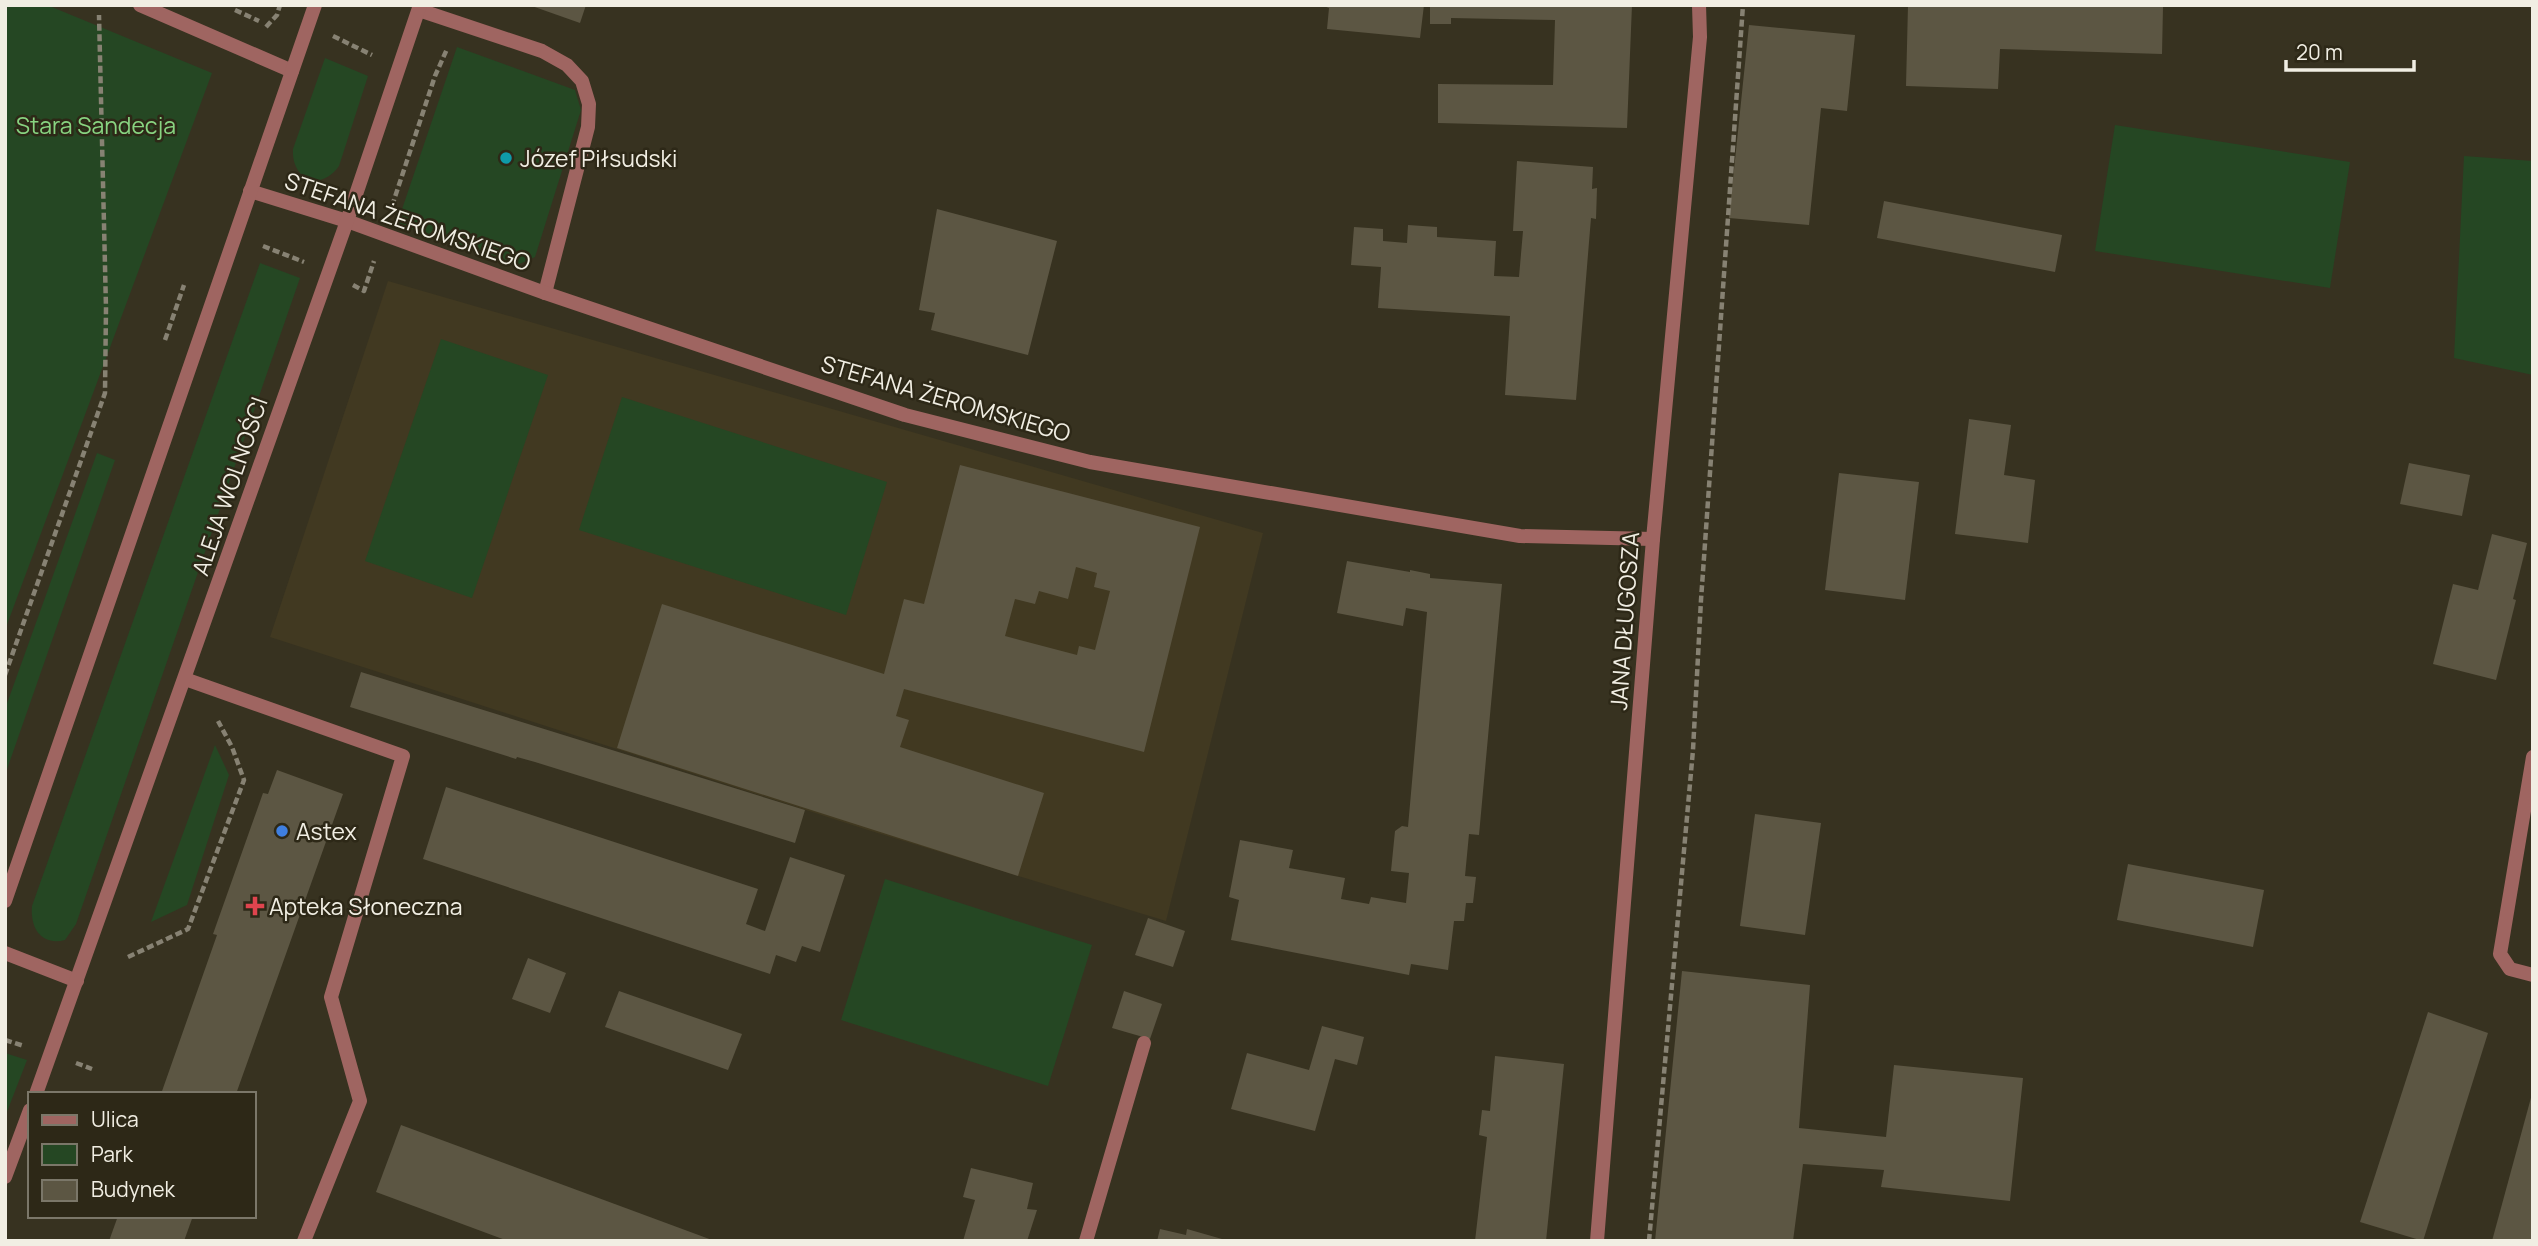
<svg xmlns="http://www.w3.org/2000/svg" width="2538" height="1246" font-family="Manrope,sans-serif">
<style>
.built{fill:#413921}
.green{fill:#254723}
.building{fill:#5c5643;fill-rule:evenodd}
.lines{fill:none;stroke-linecap:round;stroke-linejoin:round}
.path{stroke:#878273;stroke-width:4.5;stroke-dasharray:7 3.5;stroke-linecap:butt}
.service{stroke:#9f6561;stroke-width:14}
.minor{stroke:#9f6561;stroke-width:14}
.tertiary{stroke:#9f6561;stroke-width:14}
.culture-dot{fill:#0f9aa8;stroke:#2d2817;stroke-width:2.5}
.shop-dot{fill:#3f7fe0;stroke:#2d2817;stroke-width:2.5}
.health-dot{fill:#e0444e;stroke:#2d2817;stroke-width:2.5}
.labels{text-anchor:middle;dominant-baseline:central;stroke-width:5;stroke-linejoin:round;paint-order:stroke}
.park-label{font-size:23px;fill:#88d481;stroke:#2d2817}
.poi-label{font-size:23px;fill:#f1eee3;stroke:#2d2817;text-anchor:start}
.street-label{font-size:23px;fill:#f1eee3;stroke:#2d2817}
</style>
<rect width="100%" height="100%" fill="#373220"/>
<polygon class="built" points="388,281 1263,533 1166,921 868,830 270,637"/>
<g class="green">
<polygon points="5,5 47,5 212,73 5,630"/>
<polygon points="457,47 575,90 581,110 535,257 517,265 397,224"/>
<path d="M325 58 368 76 339 166C321 192 291 180 293 149Z"/>
<polygon points="2115,125 2350,162 2330,288 2095,251"/>
<polygon points="2464,156 2533,161 2533,375 2454,358"/>
<path d="M260 263 300 278 76 924 65 940C41 946 30 928 32 906Z"/>
<polygon points="441,339 548,375 472,598 365,561"/>
<polygon points="622,397 887,482 846,615 579,530"/>
<polygon points="97,453 115,460 5,775 5,709"/>
<polygon points="215,745 229,775 187,905 151,922"/>
<polygon points="885,879 1092,945 1048,1086 841,1020"/>
<polygon points="5,1053 27,1060 5,1117"/>
</g>
<g class="building">
<polygon points="529,5 586,5 580,23"/>
<polygon points="1321,5 1424,5 1420,38 1327,29 1329,8"/>
<polygon points="1430,5 1632,5 1627,128 1438,123 1438,84 1553,85 1555,20 1451,18 1451,24 1430,24"/>
<polygon points="1908,5 2163,7 2162,54 2000,49 1998,89 1906,86"/>
<polygon points="1749,25 1855,35 1847,111 1821,108 1809,225 1729,218"/>
<polygon points="1517,161 1593,167 1592,189 1597,188 1596,219 1591,218 1576,400 1505,395 1510,316 1378,308 1381,267 1351,265 1354,227 1383,229 1383,241 1407,243 1408,225 1437,227 1437,237 1496,241 1494,276 1519,277 1523,231 1513,231"/>
<polygon points="1884,201 2062,235 2055,272 1877,238"/>
<polygon points="937,209 1057,241 1028,355 931,330 935,313 919,310"/>
<polygon points="1969,419 2011,425 2004,475 2035,480 2028,543 1955,534"/>
<polygon points="2409,463 2470,475 2462,516 2400,504"/>
<path d="M960 465 1200 527 1144 752 904 689 896 716 909 720 900 747 1044 793 1018 876 617 748 662 604 884 674 904 599 924 604ZM1076 567 1097 573 1094 587 1110 591 1095 650 1079 646 1077 655 1005 636 1015 599 1035 604 1039 591 1068 599Z"/>
<polygon points="1839,473 1919,482 1905,600 1825,590"/>
<polygon points="2492,534 2527,543 2513,599 2516,600 2496,680 2433,664 2453,584 2478,590"/>
<polygon points="1347,561 1410,572 1410,570 1430,574 1430,578 1502,584 1479,835 1469,834 1465,876 1476,877 1473,903 1466,903 1464,921 1454,921 1448,970 1411,964 1409,975 1231,940 1239,900 1229,897 1240,840 1293,850 1289,868 1345,878 1341,899 1369,904 1371,897 1406,903 1409,873 1391,871 1395,831 1402,826 1408,827 1427,612 1406,608 1403,626 1337,613"/>
<polygon points="361,672 805,810 795,843 535,762 517,757 516,759 350,707"/>
<polygon points="277,770 343,794 236,1094 161,1094 217,935 213,934 263,793 268,794"/>
<polygon points="446,787 758,889 746,924 765,931 790,857 845,875 820,952 802,946 796,962 776,955 770,974 423,859"/>
<polygon points="1755,814 1821,823 1805,935 1740,926"/>
<polygon points="2128,864 2264,890 2253,947 2117,920"/>
<polygon points="1148,918 1185,931 1173,967 1135,955"/>
<polygon points="528,958 566,973 550,1013 512,999"/>
<polygon points="1682,971 1810,985 1799,1128 1886,1137 1894,1065 2023,1078 2010,1201 1881,1187 1884,1170 1803,1164 1793,1241 1655,1241"/>
<polygon points="619,991 742,1034 728,1070 605,1027"/>
<polygon points="1124,991 1162,1004 1150,1039 1112,1028"/>
<polygon points="2428,1012 2488,1033 2423,1241 2360,1222"/>
<polygon points="1322,1026 1364,1037 1357,1065 1335,1059 1315,1131 1231,1109 1247,1053 1309,1070"/>
<polygon points="1495,1056 1564,1064 1546,1241 1475,1241 1487,1137 1479,1135 1482,1110 1490,1111"/>
<polygon points="2532,1094 2533,1241 2492,1241"/>
<polygon points="401,1125 712,1240 712,1241 508,1241 376,1192"/>
<polygon points="971,1168 1033,1183 1027,1209 1037,1210 1027,1241 963,1241 975,1200 963,1197"/>
<polygon points="118,1216 193,1216 184,1241 109,1241"/>
<polygon points="1160,1229 1186,1235 1187,1229 1229,1241 1157,1241"/>
</g>
<g class="lines">
<g class="path">
<polyline points="235,10 259,21"/>
<polyline points="266,27 277,15 280,5"/>
<polyline points="333,36 372,55"/>
<polyline points="392,206 435,76 447,49"/>
<polyline points="263,246 304,262"/>
<polyline points="353,285 364,291 374,261"/>
<polyline points="165,340 184,285"/>
<polyline points="5,675 105,393 106,308 99,15"/>
<polyline points="128,957 188,929 244,780 232,747 218,721"/>
<polyline points="5,1040 24,1046"/>
<polyline points="76,1063 92,1069"/>
<polyline points="1649,1241 1693,750 1701,600 1743,5"/>
</g>
<g class="service">
<polyline points="419,10 542,51 567,65 582,81 589,104 588,127 545,293"/>
<polyline points="2533,757 2500,954 2510,969 2533,975"/>
<polyline points="5,953 77,981"/>
</g>
<g class="minor">
<polyline points="140,5 292,71"/>
<polyline points="250,191 347,221 545,293 905,415 1090,462 1520,536 1653,539"/>
<polyline points="185,679 403,756 331,997 360,1101 304,1241"/>
<polyline points="1086,1241 1144,1043"/>
</g>
<g class="tertiary">
<polyline points="5,901 315,5"/>
<polyline points="36,1094 347,221 420,5"/>
<polyline points="5,1177 30,1110"/>
<polyline points="1597,1241 1653,539 1700,37 1699,5"/>
</g>
</g>
<circle class="culture-dot" cx="506" cy="158" r="7"/>
<circle class="shop-dot" cx="282" cy="831" r="7"/>
<path class="health-dot" d="M251.5 895.5h7v7h7v7h-7v7h-7v-7h-7v-7h7z"/>
<g class="labels">
<g class="park-label">
<text x="96" y="125">Stara Sandecja</text>
</g>
<g class="poi-label">
<text x="520" y="158">Józef Piłsudski</text>
<text x="296" y="831">Astex</text>
<text x="269" y="906">Apteka Słoneczna</text>
</g>
<g class="street-label">
<text transform="translate(408 221) rotate(19)">STEFANA ŻEROMSKIEGO</text>
<text transform="translate(946 398) rotate(16)">STEFANA ŻEROMSKIEGO</text>
<text transform="translate(229 486) rotate(-71)">ALEJA WOLNOŚCI</text>
<text transform="translate(1624 621) rotate(-86)">JANA DŁUGOSZA</text>
</g>
</g>
<rect width="2538" height="1246" fill="none" stroke="#f1eee3" stroke-width="14"/>
<rect x="28" y="1092" width="228" height="126" fill="#2d2817" stroke="#7b7769" stroke-width="2"/>
<rect x="42" y="1115" width="35" height="10" fill="#9f6561" stroke="#7b7769" stroke-width="2"/>
<text x="91" y="1127" font-size="21" fill="#f1eee3">Ulica</text>
<rect x="42" y="1144" width="35" height="21" fill="#254723" stroke="#7b7769" stroke-width="2"/>
<text x="91" y="1162" font-size="21" fill="#f1eee3">Park</text>
<rect x="42" y="1180" width="35" height="21" fill="#5c5643" stroke="#7b7769" stroke-width="2"/>
<text x="91" y="1197" font-size="21" fill="#f1eee3">Budynek</text>
<path d="M2286 60v10h128v-10" fill="none" stroke="#f1eee3" stroke-width="3.5"/>
<text x="2296" y="60" font-size="21" fill="#f1eee3" stroke="#2d2817" stroke-width="5" paint-order="stroke">20 m</text>
</svg>
